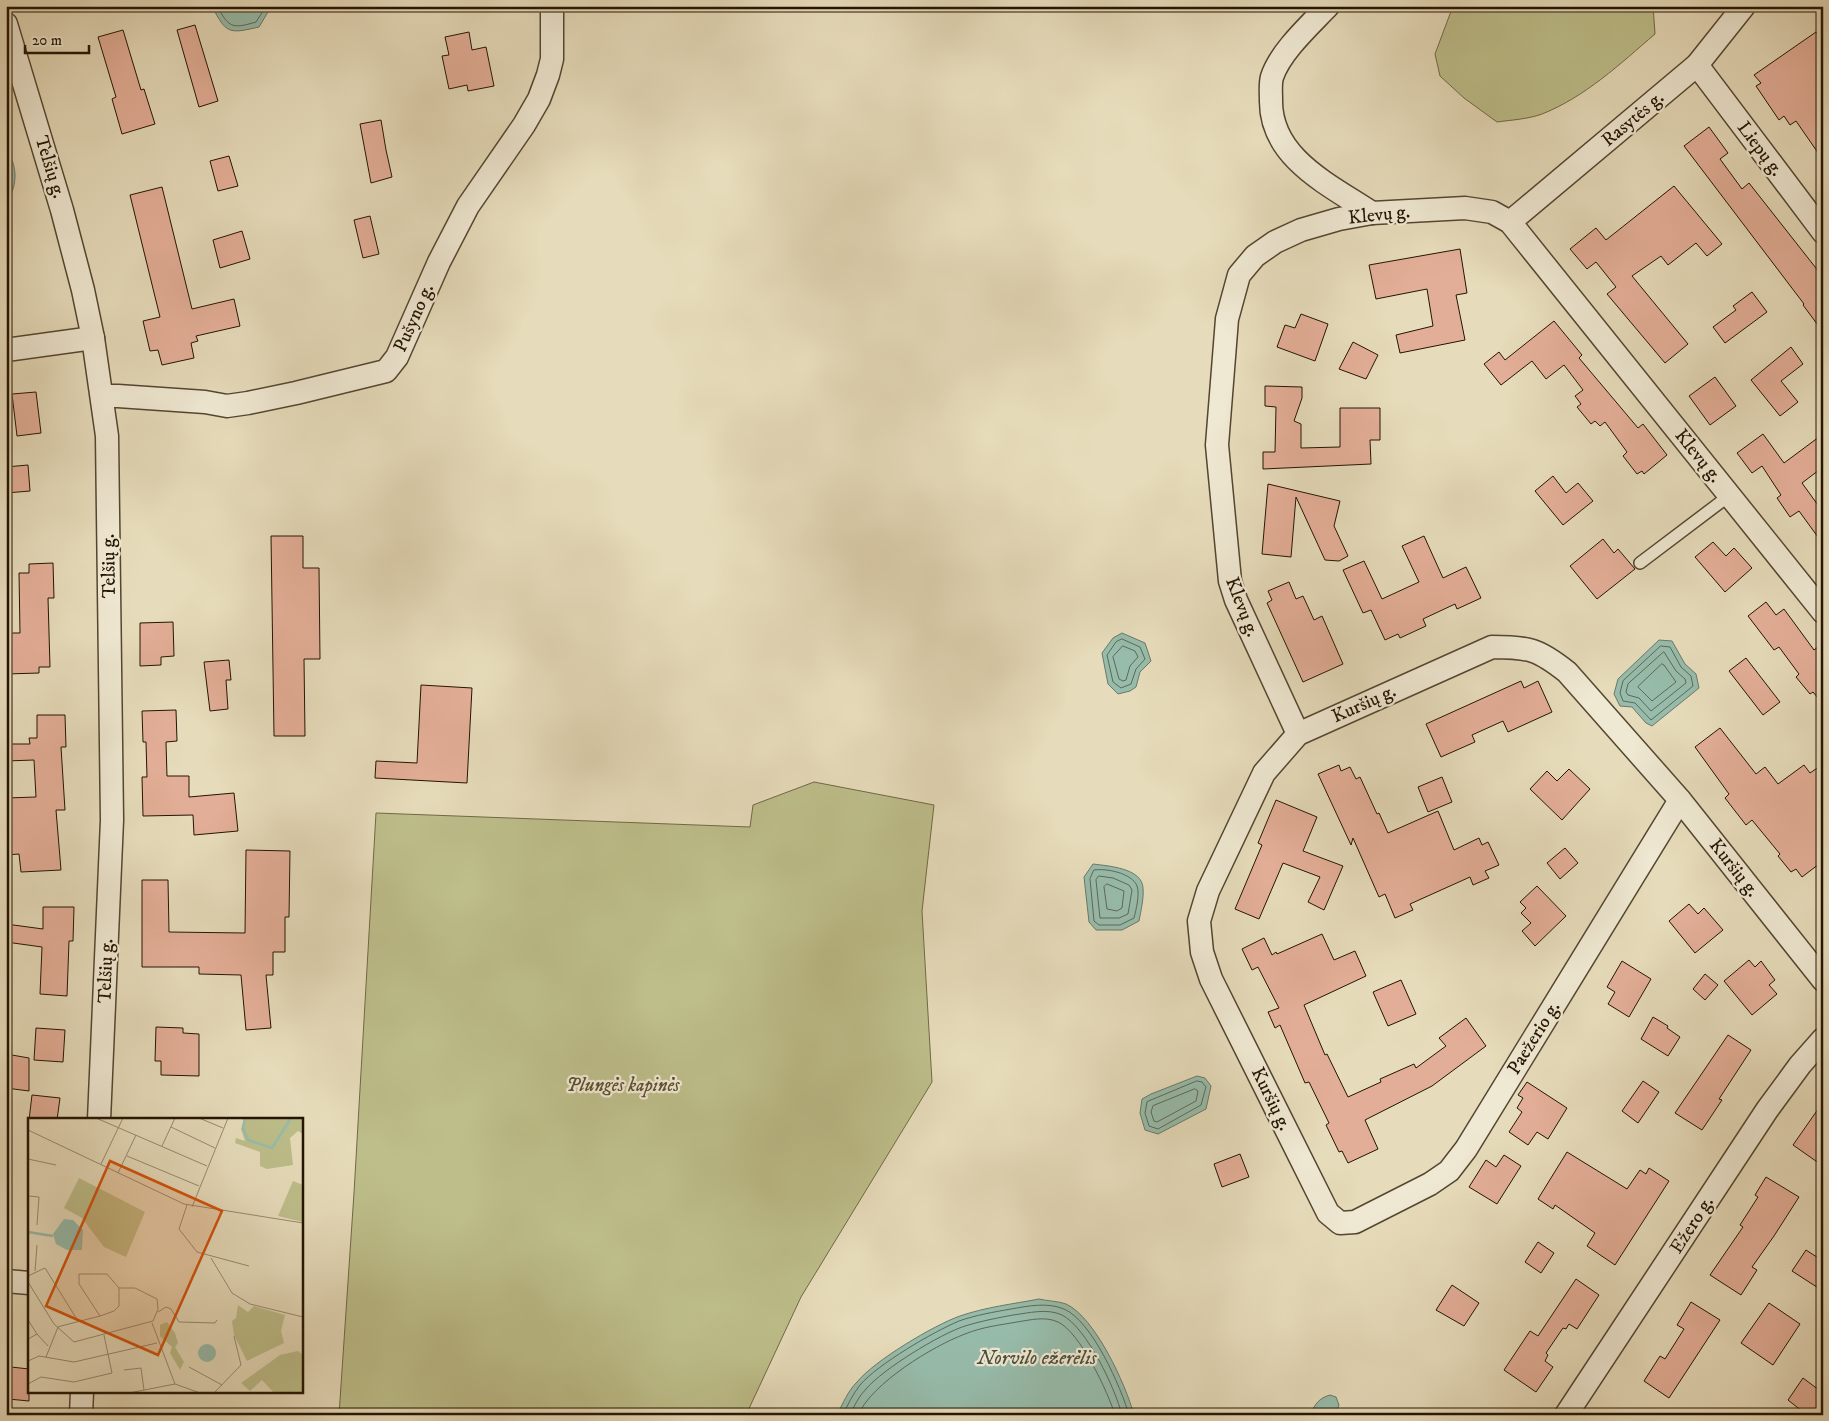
<svg xmlns="http://www.w3.org/2000/svg" width="1829" height="1421" font-family="'IM FELL DW Pica',serif">
<style>
.green{fill:#bdbe8a;stroke:#706946}
.water{fill:#97bcab;stroke:#697968}
.lines{fill:none;stroke-linecap:round;stroke-linejoin:round}
.shore{stroke:#5e6857;stroke-width:1}
.building{fill:#e3ae97;stroke:#241403}
.service-casing{stroke:#544631;stroke-width:14}
.minor-casing{stroke:#544631;stroke-width:25}
.service{stroke:#efe8d2;stroke-width:11}
.minor{stroke:#efe8d2;stroke-width:22}
.labels{text-anchor:middle;dominant-baseline:central;stroke-width:4.5;stroke-linejoin:round;paint-order:stroke}
.street-label{font-size:19px;fill:#241403;stroke:#efe8d2}
.park-label{font-size:19px;font-style:italic;fill:#5a5032;stroke:#efe8d2}
.water-label{font-size:20px;font-style:italic;fill:#4c4f3e;stroke:#efe8d2}
.inset-river{fill:none;stroke:#97bcab;stroke-width:2.5}
.inset-road{fill:none;stroke:#988b71;stroke-width:1}
.view{fill:#d4520b;fill-opacity:0.15;stroke:#d4520b;stroke-width:2.5}
.inset-edge{fill:none;stroke:#241403;stroke-width:2.5}
</style>
<rect width="100%" height="100%" fill="#e6dbba"/>
<filter id="stains"><feTurbulence type="fractalNoise" baseFrequency=".004" numOctaves="4"/><feColorMatrix values="0 0 0 0 .2 0 0 0 0 .09 0 0 0 0 .02 0 0 0 .5 -.17"/></filter>
<radialGradient id="worn" r=".72"><stop offset=".6" stop-color="#630" stop-opacity="0"/><stop offset="1" stop-color="#630" stop-opacity=".3"/></radialGradient>
<g class="green">
<path d="M1453 6H1653L1655 34C1620 64 1585 97 1542 114 1529 119 1511 120 1497 122L1464 98 1440 76 1435 54Z"/>
<polygon points="814,782 934,805 922,911 932,1082 801,1297 746,1415 339,1415 354,1193 376,813 750,827 753,805"/>
</g>
<g class="water">
<path d="M212 6H268V12L259 27C229 34 226 34 212 6Z"/>
<path d="M6 146C18 170 18 182 6 206Z"/>
<polygon points="1122,633 1145,643 1151,661 1140,672 1136,687 1130,691 1118,694 1108,684 1102,653 1113,638"/>
<polygon points="1659,640 1672,641 1685,664 1696,674 1699,688 1652,726 1646,723 1632,707 1620,706 1614,694 1618,679"/>
<path d="M1093 864C1108 866 1142 868 1143 888 1144 898 1141 910 1139 921L1122 930H1096L1089 922 1084 877Z"/>
<polygon points="1197,1076 1205,1078 1211,1086 1206,1109 1158,1134 1145,1130 1140,1113 1142,1099 1151,1094"/>
<path d="M1039 1299C1047 1301 1058 1301 1066 1304 1095 1317 1126 1385 1134 1415H837C843 1403 848 1391 857 1382 874 1361 934 1325 960 1316 986 1307 1013 1304 1039 1299Z"/>
<path d="M1330 1395 1336 1397 1339 1405 1335 1415H1310C1315 1404 1319 1398 1330 1395Z"/>
</g>
<g class="lines">
<g class="shore">
<path d="M217 6C229 28 232 29 256 22L263 11V6"/>
<polygon points="1122,639 1140,647 1145,659 1136,669 1131,684 1121,688 1113,682 1107,655 1116,642"/>
<polygon points="1123,646 1135,651 1138,657 1130,666 1126,680 1123,681 1119,679 1113,657"/>
<polygon points="1661,646 1670,647 1681,667 1691,676 1693,686 1651,720 1635,703 1623,701 1620,693 1623,681"/>
<polygon points="1664,652 1676,671 1685,679 1686,683 1651,711 1639,698 1628,695 1626,692 1628,684"/>
<polygon points="1662,664 1664,665 1676,682 1652,701 1638,687"/>
<path d="M1094 870C1106 868 1132 873 1137 886 1140 894 1136 910 1134 918L1120 925H1099L1094 921 1090 879Z"/>
<polygon points="1099,876 1113,878 1129,885 1132,890 1128,914 1119,918 1100,918 1096,880"/>
<polygon points="1107,884 1124,891 1122,908 1117,911 1107,909 1104,887"/>
<polygon points="1197,1081 1202,1082 1206,1087 1201,1105 1158,1129 1149,1126 1145,1113 1147,1102"/>
<polygon points="1195,1089 1198,1091 1196,1101 1157,1122 1154,1121 1151,1112 1153,1106"/>
<path d="M843 1415C848 1404 853 1394 860 1385 878 1364 933 1332 959 1321 976 1315 994 1312 1011 1309 1028 1306 1047 1302 1064 1309 1092 1321 1121 1387 1129 1415"/>
<path d="M850 1415C854 1406 859 1396 866 1389 883 1369 940 1334 965 1326 981 1321 997 1318 1013 1315 1029 1313 1047 1308 1062 1315 1087 1328 1115 1388 1122 1415"/>
<path d="M858 1415C872 1383 933 1346 965 1334 982 1327 1000 1325 1017 1322 1030 1320 1045 1316 1058 1322 1080 1332 1108 1392 1115 1415"/>
</g>
</g>
<g class="building">
<polygon points="195,25 218,101 199,107 177,30"/>
<polygon points="123,30 141,90 144,89 155,124 122,134 112,99 116,97 98,37"/>
<polygon points="469,32 472,50 486,47 494,86 468,91 467,85 449,89 442,56 449,55 445,37"/>
<polygon points="1816,32 1823,42 1823,160 1796,121 1790,125 1784,116 1779,120 1756,86 1761,83 1754,75"/>
<polygon points="381,120 386,150 392,177 371,183 360,124"/>
<polygon points="1709,127 1728,153 1720,159 1742,189 1749,183 1823,277 1823,332 1803,305 1804,304 1684,146"/>
<polygon points="229,156 238,186 218,191 210,161"/>
<polygon points="1674,186 1722,244 1707,256 1696,243 1668,265 1661,256 1632,276 1688,344 1665,363 1607,294 1616,287 1596,262 1587,269 1570,249 1596,228 1606,240"/>
<polygon points="162,187 192,309 234,299 240,326 196,336 198,341 191,343 194,358 162,365 158,350 150,351 143,321 160,317 130,195"/>
<polygon points="370,216 379,254 363,258 354,220"/>
<polygon points="242,231 250,259 220,268 213,240"/>
<polygon points="1460,249 1467,293 1456,295 1465,340 1400,353 1396,335 1433,326 1427,289 1376,299 1369,265"/>
<polygon points="1752,292 1767,312 1725,343 1713,327 1736,310 1733,306"/>
<polygon points="1301,314 1328,324 1315,361 1277,347 1285,325 1295,328"/>
<polygon points="1554,321 1582,355 1579,358 1638,428 1643,424 1667,455 1644,474 1642,471 1637,474 1623,456 1627,452 1605,422 1600,426 1595,421 1591,424 1577,407 1581,404 1575,396 1583,390 1564,365 1546,379 1532,361 1501,385 1484,364 1499,352 1505,360"/>
<polygon points="1353,342 1378,355 1366,379 1339,369"/>
<polygon points="1791,347 1803,364 1781,381 1798,402 1780,416 1751,380"/>
<polygon points="1715,377 1736,406 1710,425 1689,396"/>
<polygon points="1265,386 1302,387 1302,398 1294,421 1301,424 1301,448 1340,447 1340,408 1380,408 1380,440 1370,440 1371,464 1263,469 1263,452 1275,452 1276,407 1265,406"/>
<polygon points="36,392 41,433 17,436 12,394"/>
<polygon points="1763,434 1784,463 1823,434 1823,467 1802,483 1823,512 1823,544 1799,511 1790,517 1777,498 1781,495 1762,466 1752,473 1737,453"/>
<polygon points="28,465 30,491 6,493 6,467"/>
<polygon points="1553,476 1566,493 1578,483 1593,501 1563,525 1535,491"/>
<polygon points="1268,484 1340,501 1334,526 1348,556 1339,561 1325,560 1296,497 1291,557 1262,554"/>
<polygon points="271,536 303,536 303,568 319,568 320,659 304,659 305,736 274,736"/>
<polygon points="1424,536 1443,578 1466,567 1481,598 1457,609 1455,604 1423,619 1426,626 1400,638 1398,634 1385,640 1371,610 1363,613 1343,570 1364,561 1382,599 1419,582 1402,546"/>
<polygon points="1603,539 1614,553 1618,549 1635,569 1597,599 1570,566"/>
<polygon points="1713,542 1726,556 1734,548 1752,568 1725,592 1695,557"/>
<polygon points="53,563 54,598 48,598 50,667 39,667 39,673 6,674 6,633 20,633 19,573 29,573 29,564"/>
<polygon points="1289,582 1296,599 1303,596 1314,620 1322,616 1343,664 1303,682 1267,603 1272,600 1268,591"/>
<polygon points="1766,602 1776,615 1784,609 1814,650 1823,643 1823,704 1813,692 1810,694 1796,677 1799,674 1779,647 1774,650 1748,616"/>
<polygon points="173,622 174,656 161,657 161,665 140,666 140,623"/>
<polygon points="1746,658 1780,702 1763,715 1729,671"/>
<polygon points="229,660 231,680 226,680 228,709 210,711 204,662"/>
<polygon points="1521,681 1524,688 1538,681 1552,712 1508,732 1503,721 1472,735 1475,742 1441,757 1426,724"/>
<polygon points="421,685 472,688 467,783 375,778 376,761 417,763"/>
<polygon points="176,710 177,741 166,742 167,776 189,776 189,797 234,793 238,831 194,835 193,815 143,816 142,777 147,777 146,742 143,742 142,711"/>
<polygon points="37,715 65,715 66,747 61,747 65,810 56,810 61,870 21,872 19,854 6,855 6,798 36,797 34,760 6,761 6,744 30,744 29,738 37,738"/>
<polygon points="1720,728 1756,774 1765,767 1778,784 1804,765 1810,773 1823,764 1823,861 1802,877 1796,869 1791,872 1778,856 1780,854 1752,820 1746,825 1725,798 1729,794 1695,747"/>
<polygon points="1339,765 1341,771 1350,767 1356,779 1360,777 1377,814 1379,813 1388,833 1438,811 1454,850 1479,838 1482,845 1488,842 1499,865 1485,871 1489,878 1473,885 1470,877 1410,904 1413,910 1395,918 1385,894 1379,897 1353,838 1351,845 1318,774"/>
<polygon points="1569,769 1590,789 1562,820 1530,789 1547,771 1557,781"/>
<polygon points="1442,777 1452,802 1428,812 1418,787"/>
<polygon points="1276,800 1317,817 1303,851 1343,866 1324,910 1308,902 1320,877 1283,863 1259,919 1235,909 1262,845 1258,843"/>
<polygon points="1565,848 1578,863 1560,879 1547,863"/>
<polygon points="246,850 290,851 289,917 285,917 285,952 273,952 273,975 266,975 271,1028 246,1030 241,975 199,974 199,967 142,967 142,880 168,880 169,932 245,933"/>
<polygon points="1537,886 1566,916 1535,946 1522,931 1531,923 1521,913 1526,908 1520,902"/>
<polygon points="1689,904 1698,914 1704,908 1723,930 1695,953 1669,921"/>
<polygon points="43,907 74,907 73,941 69,941 67,996 40,994 42,947 6,942 6,924 43,929"/>
<polygon points="1322,934 1334,960 1355,951 1366,976 1304,1005 1325,1055 1327,1054 1348,1097 1381,1082 1380,1079 1414,1064 1416,1068 1446,1046 1439,1038 1466,1018 1486,1046 1432,1086 1365,1120 1378,1149 1348,1163 1342,1151 1339,1152 1326,1125 1329,1123 1309,1082 1305,1083 1280,1025 1275,1028 1268,1012 1279,1008 1258,967 1252,970 1242,949 1264,938 1272,955 1276,952 1277,954"/>
<polygon points="1749,960 1755,967 1761,961 1775,980 1769,985 1777,994 1752,1015 1724,981"/>
<polygon points="1622,961 1651,979 1629,1017 1608,1004 1615,992 1607,987"/>
<polygon points="1705,974 1718,985 1705,1000 1693,989"/>
<polygon points="1401,980 1416,1014 1388,1026 1373,992"/>
<polygon points="1653,1017 1668,1026 1667,1028 1680,1037 1668,1056 1641,1039"/>
<polygon points="156,1027 183,1028 183,1033 199,1034 199,1076 161,1075 161,1061 155,1061"/>
<polygon points="36,1028 65,1030 63,1062 34,1060"/>
<polygon points="1728,1035 1751,1050 1719,1099 1722,1100 1702,1130 1675,1113"/>
<polygon points="6,1054 29,1058 29,1091 6,1088"/>
<polygon points="1643,1081 1659,1092 1638,1123 1622,1111"/>
<polygon points="1527,1082 1567,1108 1548,1139 1537,1132 1528,1145 1509,1132 1522,1112 1517,1108 1523,1098 1518,1095"/>
<polygon points="32,1095 60,1098 57,1120 29,1120"/>
<polygon points="1823,1102 1823,1166 1793,1145"/>
<polygon points="1567,1152 1627,1189 1640,1170 1646,1174 1649,1168 1669,1181 1615,1265 1587,1246 1595,1233 1555,1205 1553,1209 1538,1199"/>
<polygon points="1240,1154 1249,1177 1222,1187 1214,1164"/>
<polygon points="1504,1155 1521,1166 1497,1204 1469,1187 1486,1160 1496,1167"/>
<polygon points="1766,1177 1799,1197 1774,1236 1752,1267 1757,1270 1741,1295 1710,1275 1743,1227 1740,1225 1758,1197 1755,1195"/>
<polygon points="1538,1242 1554,1253 1541,1273 1525,1262"/>
<polygon points="1806,1250 1823,1261 1823,1291 1792,1271"/>
<polygon points="1576,1279 1599,1295 1577,1329 1569,1324 1566,1329 1563,1328 1546,1353 1548,1355 1545,1361 1553,1367 1536,1392 1504,1370 1530,1331 1538,1336"/>
<polygon points="1452,1285 1479,1303 1464,1326 1436,1310"/>
<polygon points="1691,1302 1720,1320 1669,1398 1644,1381 1660,1356 1665,1359 1684,1329 1677,1325"/>
<polygon points="1769,1303 1800,1324 1773,1365 1741,1343"/>
<polygon points="11,1367 29,1369 29,1401 8,1399"/>
<polygon points="1803,1378 1823,1393 1823,1403 1814,1415 1807,1415 1788,1400"/>
</g>
<g class="lines">
<defs>
<polyline id="service" points="1640,563 1730,495"/>
<g id="minor">
<path d="M1328 6C1310 25 1280 52 1272 77 1270 84 1271 93 1271 100 1270 158 1330 185 1372 213"/>
<polyline points="6,24 62,210 83,290 93,338 107,436 112,820 99,1120"/>
<polyline points="1697,65 1823,232"/>
<polyline points="1510,222 1697,65 1744,6"/>
<polyline points="6,350 93,338"/>
<polyline points="102,396 118,396 205,402 227,406 248,403 296,393 386,371 397,357 439,262 468,206 524,125 539,99 548,75 552,59 552,6"/>
<polyline points="1298,734 1236,600 1230,581 1217,445 1227,319 1239,275 1255,256 1275,242 1301,230 1339,219 1372,213 1465,208 1492,212 1510,222 1823,612"/>
<path d="M1680 800 1466 1149 1449 1171 1430 1184 1355 1222 1340 1223 1328 1213 1211 979 1202 952 1199 921 1208 891 1264 773 1298 734 1492 647C1529 647 1538 649 1567 672L1680 800 1823 980"/>
<polyline points="6,1281 29,1283"/>
<polyline points="81,1415 82,1392"/>
<polyline points="1566,1415 1767,1110 1800,1065 1823,1039"/>
</g>
</defs>
<use href="#service" class="service-casing"/>
<use href="#minor" class="minor-casing"/>
<use href="#service" class="service"/>
<use href="#minor" class="minor"/>
</g>
<g class="labels">
<g class="street-label">
<text transform="translate(1633 119) rotate(-40)">Rasytės g.</text>
<text transform="translate(1760 149) rotate(53)">Liepų g.</text>
<text transform="translate(50 167) rotate(73)">Telšių g.</text>
<text transform="translate(1379 215) rotate(-6)">Klevų g.</text>
<text transform="translate(414 318) rotate(-66)">Pušyno g.</text>
<text transform="translate(1698 456) rotate(51)">Klevų g.</text>
<text transform="translate(109 566) rotate(-91)">Telšių g.</text>
<text transform="translate(1242 607) rotate(69)">Klevų g.</text>
<text transform="translate(1364 704) rotate(-24)">Kuršių g.</text>
<text transform="translate(1734 868) rotate(52)">Kuršių g.</text>
<text transform="translate(106 971) rotate(-88)">Telšių g.</text>
<text transform="translate(1534 1038) rotate(-58)">Paežerio g.</text>
<text transform="translate(1271 1099) rotate(64)">Kuršių g.</text>
<text transform="translate(1692 1225) rotate(-57)">Ežero g.</text>
</g>
<g class="park-label">
<text x="623" y="1085">Plungės kapinės</text>
</g>
<g class="water-label">
<text x="1037" y="1358">Norvilo ežerėlis</text>
</g>
</g>
<g transform="translate(28 1118)">
<rect width="275" height="275" fill="#e6dbba"/>
<path d="M212 0H275V16L270 13 262 20 265 47 239 51 232 48V34L207 25 208 20 217 23 213 11 216 2ZM51 60 117 94 98 139 76 129 54 100 36 90ZM265 63 275 67V104L250 98ZM210 187 220 194 226 188 257 197 253 213 256 225 219 243 206 217 204 203 208 200ZM139 204 147 215 150 225 147 229 156 244 152 252 142 235 144 229 132 218V207ZM270 233 275 237V275H246L234 262 222 273 213 265 252 237Z" fill="#bdbe8a"/>
<path d="M36 101 45 102 55 112 54 132H39L28 126 25 116ZM170 235a9 9 0 1 1 18 0a9 9 0 1 1-18 0Z" fill="#97bcab"/>
<path class="inset-river" d="M217 0 215 10 220 22 244 30 263 0M0 114 25 118"/>
<path class="inset-road" d="M68 0 179 48M171 0 195 10M143 9 187 30M0 12 156 86 275 105M134 28 147 0M99 38 171 68M0 41 28 47M73 46 95 0M90 55 108 17M0 78 11 79 9 107M159 87 151 111 169 134 221 148M164 89 200 0M183 140 204 175 222 186 275 199M7 153 9 127M0 158 17 150 50 203M0 164 26 206 46 224 125 203 130 191 129 181 107 170H91M130 194 138 189 143 191 151 204 187 205 189 202M0 202 9 216M124 205 147 266M0 221 9 216 20 228M18 239 30 209 33 208 72 198 86 193 91 188V170L79 156H51V166L72 198M0 243 11 238 46 244 129 225M161 249 194 267M96 252 113 250 116 272M0 266 13 259 46 264 84 255 76 217M101 275 147 266 172 275M186 275 213 247 206 218"/>
<path class="view" d="M82 43 194 93 130 237 18 188Z"/>
<rect width="275" height="275" class="inset-edge"/>
</g>
<rect width="1829" height="1421" fill="none" stroke="#e6dbba" stroke-width="25"/>
<rect x="8" y="8" width="1814" height="1406" fill="none" stroke="#241403" stroke-width="2.5"/>
<rect x="12" y="12" width="1804" height="1396" fill="none" stroke="#241403"/>
<path d="M25 45v8h64v-8" fill="none" stroke="#241403" stroke-width="2.5"/>
<text x="32" y="45" font-size="15" fill="#241403" stroke="#efe8d2" stroke-width="4" paint-order="stroke">20 m</text>
<rect width="100%" height="100%" filter="url(#stains)"/>
<rect width="100%" height="100%" fill="url(#worn)"/>
</svg>
